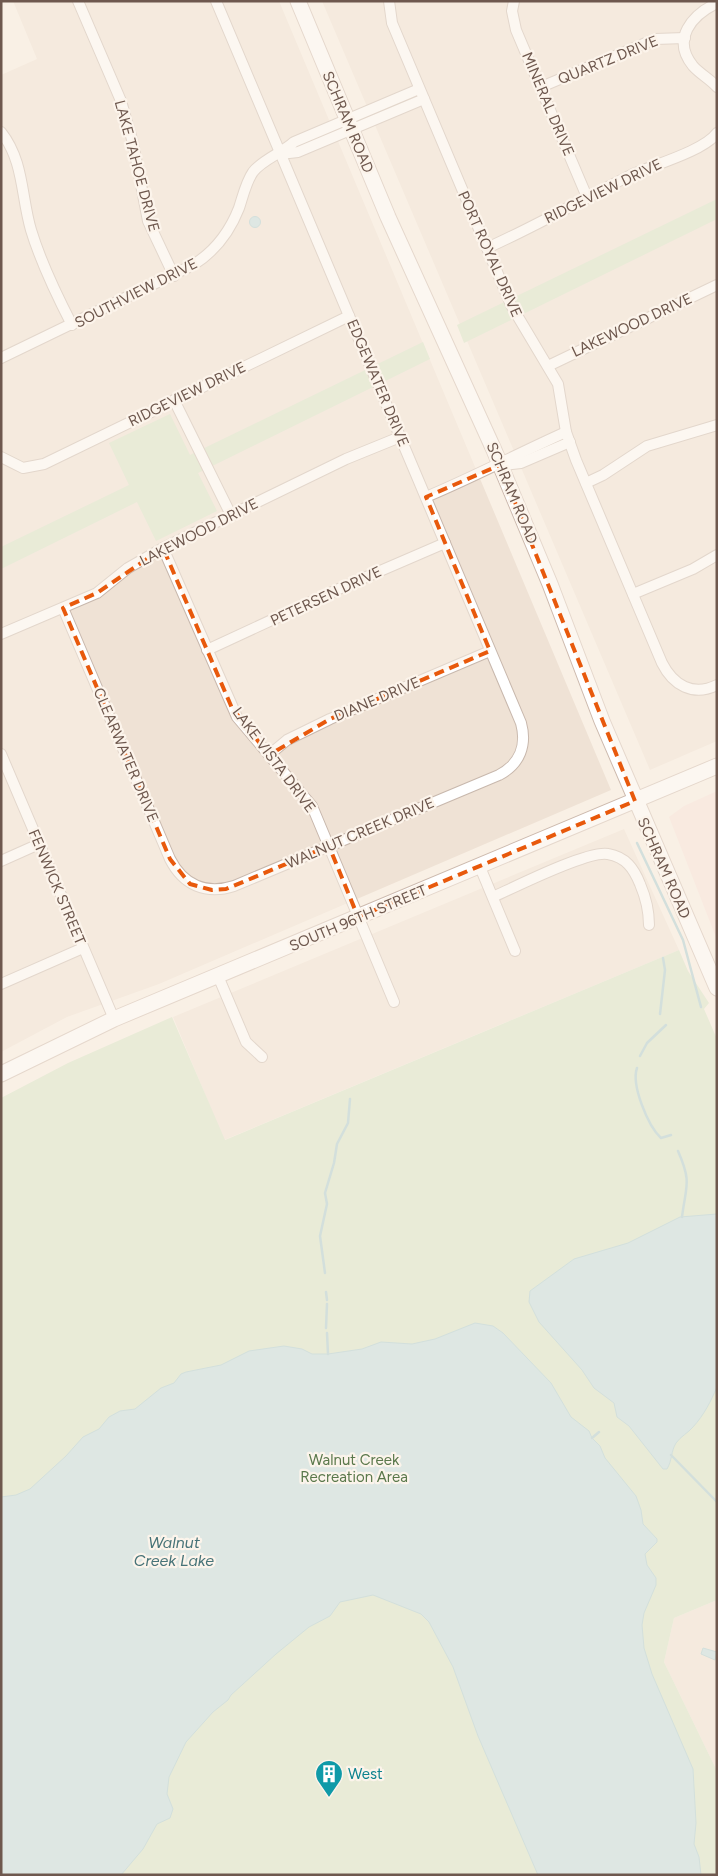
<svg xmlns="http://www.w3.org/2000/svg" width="718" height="1876" font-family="Figtree,sans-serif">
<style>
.residential{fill:#efe2d5}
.commercial{fill:#f8e2da}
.green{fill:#d4e4c6}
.water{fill:#bcdce0;stroke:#a4cbd0}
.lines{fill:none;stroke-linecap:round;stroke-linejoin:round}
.stream{stroke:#a4cbd0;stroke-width:2.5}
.street-casing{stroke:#c8b8ad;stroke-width:12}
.secondary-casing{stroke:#cdbaae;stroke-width:17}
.street{stroke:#fff;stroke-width:10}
.secondary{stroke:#fff;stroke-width:15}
.marked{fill:none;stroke:#e8590c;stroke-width:4;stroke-dasharray:10 6;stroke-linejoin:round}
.labels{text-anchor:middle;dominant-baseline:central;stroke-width:4.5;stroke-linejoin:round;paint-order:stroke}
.street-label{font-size:15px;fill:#6e584e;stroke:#fcf4eb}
.park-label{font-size:15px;fill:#5a784b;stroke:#fcf4eb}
.culture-label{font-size:15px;fill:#0d838f;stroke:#fcf4eb;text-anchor:start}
.water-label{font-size:16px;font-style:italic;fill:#477378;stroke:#fcf4eb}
</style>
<rect width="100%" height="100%" fill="#f9f0e5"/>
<g class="residential">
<polygon points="13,1 279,1 611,790 159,984 67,1017 1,1052 1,75 37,59"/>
<polygon points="322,1 717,1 717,741 650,770"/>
<polygon points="624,829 679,950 224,1140 173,1017"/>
<polygon points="717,1600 717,1771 664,1662 674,1618"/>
</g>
<polygon class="commercial" points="717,791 717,940 669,817 684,806"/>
<g class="green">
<polygon points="717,199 717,219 464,343 457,325"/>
<polygon points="423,342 430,359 198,473 217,511 156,541 137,502 1,569 1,547 129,485 109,443 170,414 190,455"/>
<polygon points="679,950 688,971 709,1003 704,1009 717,1039 717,1600 674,1618 664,1662 717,1771 717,1875 1,1875 1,1098 68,1063 172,1017 225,1140"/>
</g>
<g class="water">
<circle cx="255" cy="222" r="5.5"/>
<path d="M717 1214V1387C711 1401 704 1415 693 1427 688 1433 681 1436 676 1443 671 1451 672 1461 667 1469H663L629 1426 617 1417 614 1403 594 1388 582 1370 539 1322 529 1302 530 1291 574 1259 628 1243 680 1217Z"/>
<polygon points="475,1323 493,1326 503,1333 551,1383 571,1417 589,1431 592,1438 600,1446 605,1458 636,1496 641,1510 643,1524 657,1539 657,1542 645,1554 647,1565 656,1578 656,1585 644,1613 642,1625 644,1648 652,1674 693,1769 696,1823 694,1844 699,1857 701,1875 538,1875 478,1736 453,1667 429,1622 421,1614 373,1595 340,1602 330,1616 309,1627 276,1654 231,1695 228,1700 213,1712 186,1742 169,1777 167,1794 173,1809 170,1818 157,1824 143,1849 121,1875 1,1875 1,1497 16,1495 30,1489 66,1456 83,1437 99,1429 109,1417 120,1411 135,1409 161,1388 174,1383 181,1374 186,1372 221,1365 249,1351 284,1346 302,1349 312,1354 328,1354 362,1349 381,1342 412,1344 435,1339"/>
<polygon points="703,1648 717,1652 715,1660 701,1654"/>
</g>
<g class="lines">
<g class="stream">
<polyline points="637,843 683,940 701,1007"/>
<polyline points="660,1014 665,970 663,958"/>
<polyline points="640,1056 647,1043 666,1025"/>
<path d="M637 1068C631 1085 648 1126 661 1138L671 1135"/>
<path d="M678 1151C692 1183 686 1185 682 1217"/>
<polyline points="325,1273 320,1236 327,1204 325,1193 334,1163 337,1144 348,1123 350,1099"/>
<polyline points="326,1292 327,1300"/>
<polyline points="326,1328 327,1304"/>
<polyline points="327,1333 328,1354"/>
<polyline points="592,1438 599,1432"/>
<polyline points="671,1455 717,1502"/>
</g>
<defs>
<g id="street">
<polyline points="78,1 121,101 133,143 148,221 174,276"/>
<path d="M389 1 392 23 511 305 558 384 566 432 576 460 662 663C673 685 693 697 717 685"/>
<polyline points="514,1 512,11 516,30 587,197"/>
<path d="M717 3C692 15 671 39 693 66 700 74 710 79 717 87"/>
<polyline points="541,87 655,39 685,38"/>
<path d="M1 132C24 161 21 196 31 230 41 263 56 294 72 325"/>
<polyline points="280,154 298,152 424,99"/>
<path d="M487 248C536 226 583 199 631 175 653 165 704 151 717 133"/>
<path d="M1 358 193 265C214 252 230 231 239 208 243 196 246 182 253 172 262 160 282 153 294 142L419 89"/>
<polyline points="548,366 717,285"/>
<polyline points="174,400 231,515"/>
<polyline points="1,457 23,468 44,464 349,316"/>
<polyline points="503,465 521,463 570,442"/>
<polyline points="586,483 603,475 647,446 717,425"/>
<path d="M426 497C474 477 519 453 566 432"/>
<polyline points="163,548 237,717 312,806 394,1002"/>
<polyline points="633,594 693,569 717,555"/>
<path d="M63 608 170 859C183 885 206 895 234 886L499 775C520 764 527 745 521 723L216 1"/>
<polyline points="1,634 97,593 128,568 163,548 346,459 400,437"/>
<polyline points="207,650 343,587 445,543"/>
<polyline points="1,754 114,1019"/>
<polyline points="269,755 287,740 330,719 490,651"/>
<polyline points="1,861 39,844"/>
<polyline points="480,867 515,951"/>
<path d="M493 897C515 887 588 850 608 854 626 857 634 869 640 884 646 898 649 910 649 925"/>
<polyline points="218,976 246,1042 262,1057"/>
<polyline points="1,984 83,948"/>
</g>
<g id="secondary">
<polyline points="298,1 388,217 494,450 550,584 602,721 717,988"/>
<polyline points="1,1074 114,1019 717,766"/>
</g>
</defs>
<use href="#street" class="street-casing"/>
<use href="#secondary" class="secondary-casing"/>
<use href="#street" class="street"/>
<use href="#secondary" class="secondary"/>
</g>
<path d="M0 0H718V1876H0ZM500 465 635 801 358 917 329 846 226 889 212 890 190 884 170 859 63 608 97 593 163 548 232 708 269 755 330 719 490 651 426 497Z" fill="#f9f0e5" fill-opacity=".55" fill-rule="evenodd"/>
<path class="marked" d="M500 465 635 801 358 917 329 846 226 889 212 890 190 884 170 859 63 608 97 593 163 548 232 708 269 755 330 719 490 651 426 497Z"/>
<defs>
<symbol id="building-pin" viewBox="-11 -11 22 30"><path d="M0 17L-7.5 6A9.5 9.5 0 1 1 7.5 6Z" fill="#0f9aa8" stroke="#fcf4eb"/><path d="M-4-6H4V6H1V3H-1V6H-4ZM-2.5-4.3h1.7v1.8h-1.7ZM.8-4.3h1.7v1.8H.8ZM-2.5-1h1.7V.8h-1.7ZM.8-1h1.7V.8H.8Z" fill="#fff"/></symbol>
</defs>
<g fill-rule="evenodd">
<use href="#building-pin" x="313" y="1758" width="32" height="43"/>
</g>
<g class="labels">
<g class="street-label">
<text transform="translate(608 60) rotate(-22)">QUARTZ DRIVE</text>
<text transform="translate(548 104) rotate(67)">MINERAL DRIVE</text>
<text transform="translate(348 122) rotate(67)">SCHRAM ROAD</text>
<text transform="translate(137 166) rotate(75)">LAKE TAHOE DRIVE</text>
<text transform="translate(603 191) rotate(-26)">RIDGEVIEW DRIVE</text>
<text transform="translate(490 254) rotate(66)">PORT ROYAL DRIVE</text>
<text transform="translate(136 293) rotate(-27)">SOUTHVIEW DRIVE</text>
<text transform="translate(632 325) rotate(-25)">LAKEWOOD DRIVE</text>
<text transform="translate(378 383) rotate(67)">EDGEWATER DRIVE</text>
<text transform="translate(187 394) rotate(-26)">RIDGEVIEW DRIVE</text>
<text transform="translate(512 493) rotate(67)">SCHRAM ROAD</text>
<text transform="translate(199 532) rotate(-27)">LAKEWOOD DRIVE</text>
<text transform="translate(326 596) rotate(-25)">PETERSEN DRIVE</text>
<text transform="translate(377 699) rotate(-23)">DIANE DRIVE</text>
<text transform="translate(126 755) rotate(67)">CLEARWATER DRIVE</text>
<text transform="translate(274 760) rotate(53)">LAKE VISTA DRIVE</text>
<text transform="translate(360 833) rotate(-23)">WALNUT CREEK DRIVE</text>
<text transform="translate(664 868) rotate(66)">SCHRAM ROAD</text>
<text transform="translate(57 887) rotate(67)">FENWICK STREET</text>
<text transform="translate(358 918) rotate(-23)">SOUTH 96TH STREET</text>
</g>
<g class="park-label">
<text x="354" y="1460">Walnut Creek<tspan x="354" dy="17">Recreation Area</tspan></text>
</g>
<g class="culture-label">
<text x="348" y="1774">West</text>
</g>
<g class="water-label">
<text x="174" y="1542">Walnut<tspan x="174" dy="18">Creek Lake</tspan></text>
</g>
</g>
<rect width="718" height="1876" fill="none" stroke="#6e584e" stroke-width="5"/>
</svg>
